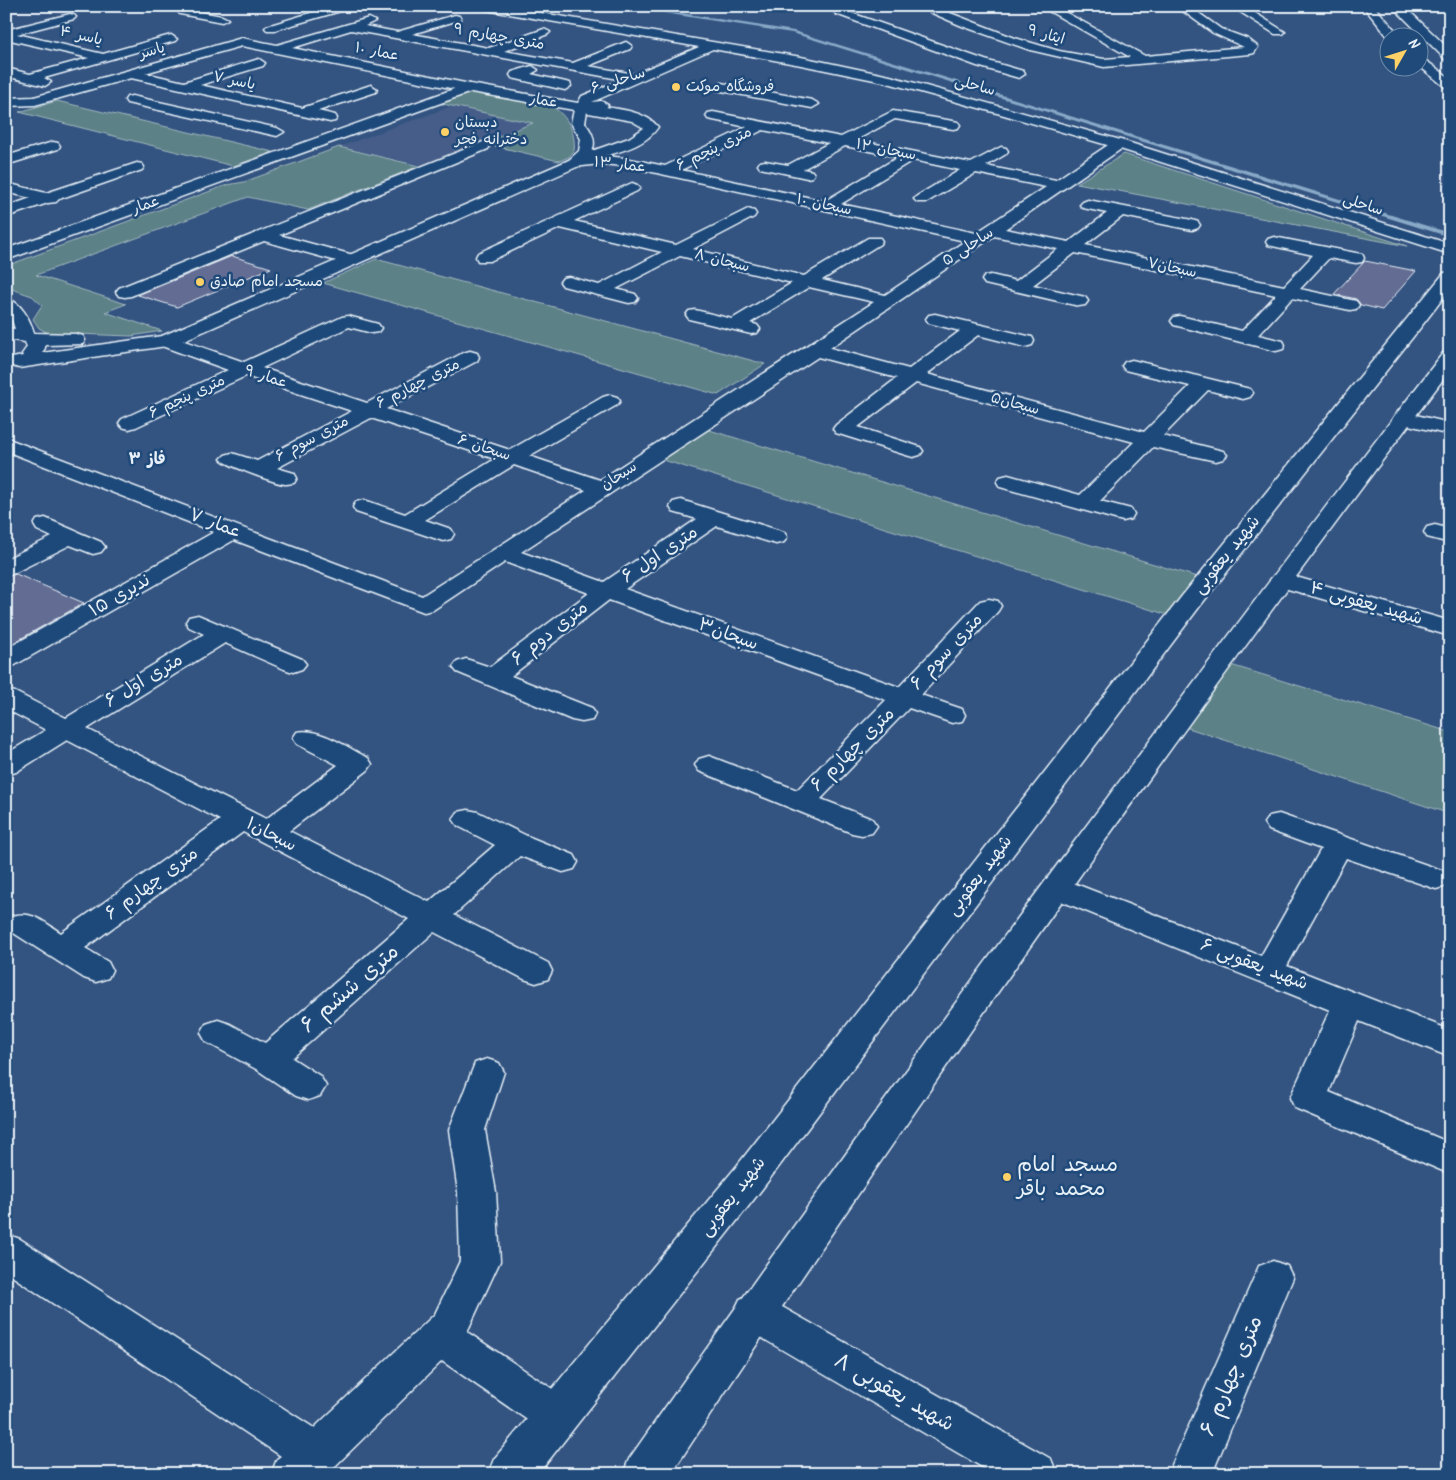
<svg xmlns="http://www.w3.org/2000/svg" width="1456" height="1480" font-family="Kalam,'Playpen Sans Arabic',sans-serif">
<style>
.built{fill:#455d88}
.green{fill:#5c8186;stroke:#a2b9bf}
.lines{fill:none;stroke-linecap:round;stroke-linejoin:round}
.stream{fill:#89aac7;fill-rule:evenodd}
.building{fill:#646c92;stroke:#e8f1f8}
.street-casing{stroke:#e8f1f8;stroke-width:3}
.secondary-casing{stroke:#e8f1f8;stroke-width:3}
.street{fill:#1f4a7a;fill-rule:evenodd}
.secondary{fill:#1f4a7a;fill-rule:evenodd}
.poi-dot{fill:#ffd166;stroke:#1f4a7a;stroke-width:2}
.labels{text-anchor:middle;dominant-baseline:central;stroke-width:5;stroke-linejoin:round;paint-order:stroke}
.far-street-label{font-size:15px;fill:#e8f1f8;stroke:#1f4a7a}
.far-poi-label{font-size:15px;fill:#e8f1f8;stroke:#1f4a7a;text-anchor:start}
.far-neighbourhood-label{font-size:16px;font-weight:bold;fill:#e8f1f8;stroke:#1f4a7a}
.street-label{font-size:18px;fill:#e8f1f8;stroke:#1f4a7a}
.near-street-label{font-size:21px;fill:#e8f1f8;stroke:#1f4a7a}
.near-poi-label{font-size:21px;fill:#e8f1f8;stroke:#1f4a7a;text-anchor:start}
</style>
<rect width="100%" height="100%" fill="#335381"/>
<filter id="ink" filterUnits="userSpaceOnUse"><feTurbulence type="fractalNoise" baseFrequency=".02" numOctaves="2"/><feDisplacementMap in="SourceGraphic" scale="10" xChannelSelector="R" yChannelSelector="G"/><feConvolveMatrix kernelMatrix="1 2 1 2 8 2 1 2 1" color-interpolation-filters="sRGB"/></filter>
<g filter="url(#ink)">
<polygon class="built" points="452,106 534,123 425,166 339,147"/>
<g class="green">
<path d="M472 90C492 94 541 99 556 109 569 119 576 135 574 151L569 157 559 161 482 143 533 123 438 103Z"/>
<polygon points="57,101 273,152 233,166 19,112"/>
<polygon points="339,147 419,166 308,210 248,197 36,275 126,304 105,312 162,331 131,336 48,333 39,328 33,319 42,305 32,296 6,287 6,266 227,185 244,182"/>
<polygon points="1124,154 1407,246 1077,183"/>
<polygon points="376,259 765,364 718,395 323,283"/>
<polygon points="696,426 1207,580 1178,618 650,456"/>
<polygon points="1221,662 1450,732 1450,814 1176,724"/>
</g>
<g class="lines">
<polygon class="stream" points="638,6 794,31 1450,233 1450,237 792,33 664,13"/>
</g>
<g class="building">
<polygon points="232,256 271,268 177,307 138,295"/>
<polygon points="1365,261 1416,271 1382,310 1361,305 1356,299 1334,294"/>
<polygon points="16,574 84,603 6,647 6,577"/>
</g>
<g class="lines">
<defs>
<g id="street">
<polygon points="334,6 352,6 351,8 275,30 267,30 265,28 267,26"/>
<polygon points="916,6 932,6 1015,38 1059,51 1104,59 1130,57 1040,6 1054,6 1145,56 1244,47 1213,33 1176,6 1189,6 1221,29 1248,39 1258,47 1254,53 1250,54 1104,67 1030,50 962,26"/>
<polygon points="1231,6 1244,6 1285,32 1283,34 1275,34"/>
<polygon points="184,9 222,16 228,19 222,22 180,14 178,12"/>
<polygon points="840,9 985,60 1023,71 1025,74 1019,78 977,66 836,14 834,12 836,10"/>
<polygon points="70,14 74,15 76,17 74,19 17,34 103,54 171,35 177,39 175,41 44,78 51,82 45,86 6,76 6,68 30,74 89,58 6,39 6,30"/>
<polygon points="455,15 459,16 461,18 459,20 412,34 489,48 544,29 550,32 548,34 504,51 573,63 626,42 632,46 630,49 588,66 635,74 641,78 635,82 351,30 292,48 470,84 476,88 470,92 242,46 145,73 184,82 259,59 265,63 263,66 200,85 302,108 371,85 377,89 376,92 318,111 335,115 337,118 335,121 330,122 131,78 35,105 6,106 6,98 34,97 242,38 277,45 369,18 375,21 365,26 397,32"/>
<polygon points="532,66 538,70 531,74 570,83 571,86 565,90 512,78 510,75 512,72"/>
<polygon points="721,83 812,100 819,104 812,108 716,90 715,87"/>
<polygon points="132,96 277,128 284,132 277,136 127,103 125,100 127,97"/>
<path d="M583 104C605 108 644 108 658 127 646 145 625 150 605 156L625 158 665 166 747 127 708 119 706 116 708 113 713 112 841 137 893 111 953 121 958 122 960 125 958 128 953 129 895 119 856 140 971 163 1001 147 1006 148 1008 151 1006 154 986 166 1056 180 1114 141H1124L1126 144 1124 147 1005 229 1069 242 1107 213 1083 208 1080 205 1083 202 1088 200 1192 220 1198 222 1200 225 1198 228 1192 230 1123 216 1085 245 1284 286 1313 255 1268 245 1266 242 1268 239 1274 237 1356 253 1362 254 1364 258 1362 262 1356 263 1329 258 1300 289 1356 301 1359 305 1356 309 1350 310 1292 298 1258 335 1283 341 1285 345 1283 349 1276 351 1174 325 1171 321 1174 317 1180 316 1242 331 1276 295 1075 253 1033 285 1085 297 1088 301 1085 305 1079 306 985 284 982 280 985 276 991 275 1016 281 1058 249 994 236 830 348 909 369 960 331 929 323 926 319 929 315 935 314 1032 337 1034 341 1032 345 1025 347 978 335 927 374 1144 432 1190 386 1125 370 1122 366 1125 362 1132 360 1250 389 1253 393 1250 397 1243 399 1208 390 1163 436 1223 451 1227 455 1223 459 1216 461 1153 447 1100 501 1131 509 1134 514 1131 519 1123 521 1115 519 1000 487 997 482 1000 477 1008 475 1080 495 1134 442 916 383 858 427 920 447 923 451 920 455 913 457 906 455 836 433 833 429 836 425 897 378 818 357 521 552 604 582 697 519 673 512 670 507 673 502 681 500 784 532 787 537 784 542 776 544 717 526 625 589 899 687 980 601 989 599 998 601 1001 606 998 611 921 695 962 709 965 715 962 721 952 723 909 708 821 799 872 819 877 826 872 833 862 835 852 833 699 771 695 765 699 759 709 756 797 790 886 700 609 600 511 676 592 708 595 714 592 720 582 722 572 720 457 672 453 667 457 662 466 659 490 667 589 593 505 562 433 610 424 612 234 540 15 665 6 668V649L214 532 6 451V438L422 596 586 490 514 465 425 520 451 529 454 534 451 539 443 541 356 512 353 507 356 502 364 500 405 514 495 459 371 418 277 468 294 473 297 478 294 483C293 483 287 484 286 484 277 484 226 465 221 459L225 455 232 453 257 461 352 411 246 376 136 427 129 429 122 427 119 423 122 419 228 370 159 345 157 341 159 337 166 335 173 337 244 362 342 317 348 316 378 324 381 328 378 332 372 333 349 327 262 368 367 403 463 353 470 351 477 353 479 357 477 361 386 409 510 450 603 397 610 395 617 397 620 401 617 405 529 456 600 480 874 302 809 287 750 323 757 325 760 329 757 333 751 334 689 319 686 315 689 311 695 310 732 319 792 283 680 256 616 289 635 294 638 298 635 302 629 303 563 286 560 282 563 278 569 277 599 285 662 252 560 228 490 261H478L476 257 478 253 632 183 637 185 640 188 637 191 574 221 676 245 748 209 754 211 756 214 754 217 693 249 804 276 868 238H880L882 241 880 244 822 280 885 295 965 241 625 166 600 164 574 167 569 166 567 163 569 160 588 157 587 155 589 152 629 138 644 128 632 121 578 111 576 108 578 105ZM763 130 829 143 788 165 765 161 760 162 758 165 760 168 807 178 812 177 814 174 812 171 803 169 845 146 898 157 825 201 681 170ZM913 160 960 170 917 196 914 199 917 202H927L976 173 1046 187 976 233 841 204Z"/>
<polygon points="53,142 58,143 60,146 58,149 6,165 6,156"/>
<polygon points="483,142 488,143 490,146 488,149 279,235 357,256 359,260 357,264 351,265 264,241 131,296 125,297 119,296 116,292 119,288"/>
<polygon points="137,163 142,164 144,167 142,170 59,199 56,202 48,203 6,217 6,207 31,198 6,192 6,183 46,193"/>
<polygon points="1403,412 1450,423 1450,435 1396,422 1393,418 1396,414"/>
<polygon points="45,518 101,542 105,547 101,552 93,554 70,545 14,573 6,575 6,559 52,537 37,530 34,525 37,520"/>
<polygon points="1435,525 1450,529 1450,543 1427,537 1424,532 1427,527"/>
<polygon points="1282,573 1450,621 1450,636 1274,585 1270,580 1274,575"/>
<path d="M198 615 302 659 306 664 302 669 293 672 284 669 225 643 87 729 266 819 338 765 297 744 293 738 297 732C319 727 348 748 368 758L372 764 368 770 289 831 429 902 495 845 458 826 453 819 458 812 468 810 478 812 527 836 574 855 578 862 574 869 563 872 520 856 454 915 548 963 552 971 548 979 536 983 524 979 434 932 292 1058 320 1076 326 1086 320 1096 308 1100 296 1096 256 1069 206 1042 201 1033 206 1024 218 1020 230 1024 265 1043 409 919 243 832 85 948 108 962 112 970 108 978 96 982 84 978 12 932 7 924 12 916C32 910 44 922 61 933L220 820 67 740 16 772 6 775V754L46 730 6 709V690L15 692 66 718 204 634 189 627 186 622 189 617Z"/>
<polygon points="1279,814 1447,872 1450,876 1447,886 1436,889 1346,858 1287,966 1450,1030 1450,1057 1359,1021 1329,1092 1450,1143 1450,1174 1295,1108 1290,1098 1330,1010 1046,895 1042,888 1046,881 1057,878 1068,881 1261,956 1321,849 1269,830 1264,823 1269,816"/>
<polygon points="487,1059 499,1063 504,1072 485,1130 496,1192 500,1261 467,1332 572,1402 578,1416 572,1430 557,1436 542,1430 442,1361 327,1474 271,1474 277,1459 281,1456 6,1272 6,1234 20,1239 314,1428 435,1314 460,1261 458,1192 449,1130 475,1063"/>
<polygon points="1273,1261 1287,1266 1293,1278 1212,1474 1168,1474 1259,1266"/>
<polygon points="754,1294 768,1299 1051,1459 1057,1474 994,1474 740,1325 734,1312 740,1299"/>
</g>
<g id="secondary">
<path d="M475 6H501L801 57 890 76 1124 141 1450 244V254L1114 147 997 113 884 82 801 65 713 49 592 102 601 101 608 105 606 108 587 111 585 123C599 140 596 153 579 166L173 345 19 368 12 366 10 362 12 358 23 356 22 354 27 347 25 342 6 339V328L15 329 12 320 6 314V298C21 302 30 319 34 333L76 334 83 336 85 340 83 344 45 345V348L42 353 162 336 569 160 579 151 581 139 571 123 574 110 471 92 6 260V249L465 85 470 84 578 103 582 96 699 47 480 9Z"/>
<polygon points="1363,6 1374,6 1402,38 1389,38"/>
<polygon points="1392,6 1404,6 1450,50 1450,61 1446,60"/>
<polygon points="1418,55 1450,78 1450,88 1445,87 1418,65"/>
<polygon points="1450,272 1450,289 1420,328 1200,606 762,1189 538,1474 488,1474 494,1459 736,1167 1182,596 1444,273"/>
<path d="M1450 351V370C1179 730 918 1098 671 1474H623L629 1459C773 1253 920 1050 1069 849 1193 683 1317 517 1443 353Z"/>
</g>
</defs>
<use href="#street" class="street-casing"/>
<use href="#secondary" class="secondary-casing"/>
<use href="#street" class="street"/>
<use href="#secondary" class="secondary"/>
</g>
</g>
<g class="poi-dot">
<circle cx="676" cy="87" r="5"/>
<circle cx="445" cy="132" r="5"/>
<circle cx="200" cy="282" r="5"/>
<circle cx="1007" cy="1177" r="5"/>
</g>
<g class="labels">
<g class="far-street-label">
<text transform="translate(1046 35) rotate(16)">ایثار ۹</text>
<text transform="translate(81 36) rotate(13)">یاسر ۴</text>
<text transform="translate(499 37) rotate(10)">۹ متری چهارم</text>
<text transform="translate(152 51) rotate(-16)">یاسر</text>
<text transform="translate(377 52) rotate(11)">عمار ۱۰</text>
<text transform="translate(234 81) rotate(12)">یاسر ۷</text>
<text transform="translate(618 81) rotate(-18)">ساحلی ۶</text>
<text transform="translate(975 86) rotate(15)">ساحلی</text>
<text transform="translate(544 101) rotate(10)">عمار</text>
<text transform="translate(714 149) rotate(-26)">۶ متری پنجم</text>
<text transform="translate(886 150) rotate(11)">سبحان ۱۲</text>
<text transform="translate(620 165) rotate(6)">عمار ۱۳</text>
<text transform="translate(146 205) rotate(-20)">عمار</text>
<text transform="translate(824 205) rotate(12)">سبحان ۱۰</text>
<text transform="translate(1363 205) rotate(18)">ساحلی</text>
<text transform="translate(968 247) rotate(-33)">ساحلی ۵</text>
<text transform="translate(722 261) rotate(14)">سبحان ۸</text>
<text transform="translate(1172 268) rotate(12)">سبحان۷</text>
<text transform="translate(266 377) rotate(18)">عمار ۹</text>
<text transform="translate(418 384) rotate(-27)">۶ متری چهارم</text>
<text transform="translate(187 397) rotate(-25)">۶ متری پنجم</text>
<text transform="translate(1015 404) rotate(15)">سبحان۵</text>
<text transform="translate(312 439) rotate(-28)">۶ متری سوم</text>
<text transform="translate(484 448) rotate(18)">سبحان ۶</text>
<text transform="translate(619 476) rotate(-33)">سبحان</text>
</g>
<g class="far-poi-label">
<text x="686" y="87">فروشگاه موکت</text>
<text x="455" y="123">دبستان<tspan x="455" dy="17">دخترانه فجر</tspan></text>
<text x="210" y="282">مسجد امام صادق</text>
</g>
<g class="far-neighbourhood-label">
<text x="147" y="459">فاز ۳</text>
</g>
<g class="street-label">
<text transform="translate(215 524) rotate(21)">عمار ۷</text>
<text transform="translate(660 555) rotate(-34)">۶ متری اول</text>
<text transform="translate(1227 555) rotate(-51)">شهید یعقوبی</text>
<text transform="translate(120 596) rotate(-30)">ندیری ۱۵</text>
<text transform="translate(1366 604) rotate(16)">شهید یعقوبی ۴</text>
<text transform="translate(550 634) rotate(-38)">۶ متری دوم</text>
<text transform="translate(728 635) rotate(20)">سبحان۳</text>
<text transform="translate(947 652) rotate(-47)">۶ متری سوم</text>
<text transform="translate(144 681) rotate(-31)">۶ متری اول</text>
<text transform="translate(853 750) rotate(-45)">۶ متری چهارم</text>
<text transform="translate(271 835) rotate(27)">سبحان۱</text>
<text transform="translate(980 876) rotate(-53)">شهید یعقوبی</text>
<text transform="translate(152 884) rotate(-36)">۶ متری چهارم</text>
<text transform="translate(1254 965) rotate(21)">شهید یعقوبی ۶</text>
<text transform="translate(733 1197) rotate(-52)">شهید یعقوبی</text>
</g>
<g class="near-street-label">
<text transform="translate(350 989) rotate(-41)">۶ متری ششم</text>
<text transform="translate(1232 1376) rotate(-67)">۶ متری چهارم</text>
<text transform="translate(894 1393) rotate(30)">شهید یعقوبی ۸</text>
</g>
<g class="near-poi-label">
<text x="1017" y="1165">مسجد امام<tspan x="1017" dy="24">محمد باقر</tspan></text>
</g>
</g>
<rect width="1456" height="1480" fill="none" stroke="#1f4a7a" stroke-width="25"/>
<rect x="12" y="12" width="1431" height="1455" fill="none" stroke="#e8f1f8" stroke-width="2" filter="url(#ink)"/>
<g transform="translate(1404 52) rotate(51)"><circle r="24" fill="#1f4a7a" stroke="#6f8dac"/>
<path d="M0-4L9 19L0 12L-9 19Z" fill="#ffd166"/>
<text y="-8" font-size="14" font-weight="bold" text-anchor="middle" fill="#e8f1f8">N</text>
</g>
</svg>
